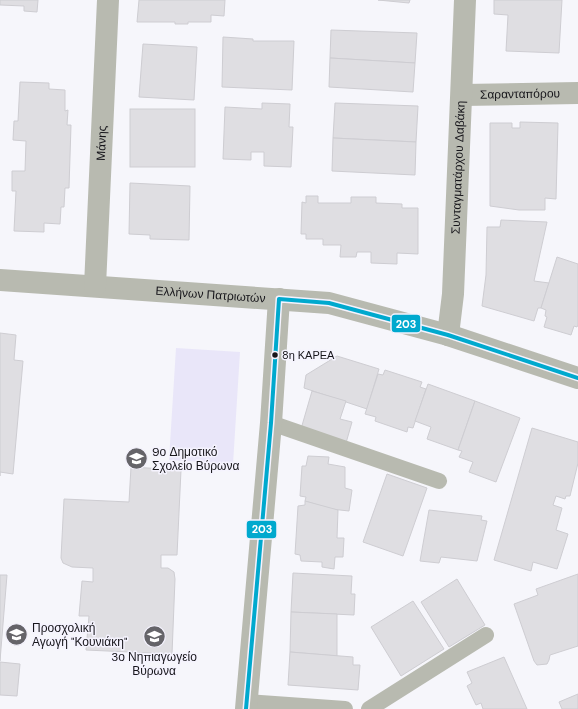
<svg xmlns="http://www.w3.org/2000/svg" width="578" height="709" font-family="'DM Sans',sans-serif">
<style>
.green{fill:#e9e6f9}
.building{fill:#dfdee2;stroke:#cecdd2}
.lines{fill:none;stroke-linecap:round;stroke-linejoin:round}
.lane{stroke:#b8bab0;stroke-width:16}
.street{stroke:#b8bab0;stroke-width:22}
.bus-1-casing{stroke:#f5f3fe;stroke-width:7}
.bus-1{stroke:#00a9ce;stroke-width:4}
.bus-dot{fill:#17161b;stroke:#f5f3fe;stroke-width:1.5}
.labels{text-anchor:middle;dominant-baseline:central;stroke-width:3;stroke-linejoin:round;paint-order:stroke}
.bus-label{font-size:11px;fill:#17161b;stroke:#f5f3fe;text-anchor:start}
.street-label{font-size:12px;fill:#17161b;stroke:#f5f3fe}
.poi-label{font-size:12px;fill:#17161b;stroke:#f5f3fe;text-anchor:start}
.line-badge{stroke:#f5f3fe;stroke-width:1.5}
.badge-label{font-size:11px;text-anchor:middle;font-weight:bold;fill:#fff}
</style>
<rect width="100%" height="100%" fill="#f6f6fb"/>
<polygon class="green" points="176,348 240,352 233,464 169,460"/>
<g class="building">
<polygon points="0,0 38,0 37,12 24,11 24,6 0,5"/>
<polygon points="139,0 225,0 224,16 211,15 211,22 188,22 188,24 175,24 175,22 137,22"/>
<polygon points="378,0 410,0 409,3"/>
<polygon points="494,0 562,0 559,53 506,51 508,15 494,14"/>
<polygon points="331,30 417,33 415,63 330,58"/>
<polygon points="223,37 253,39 253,41 294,41 292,90 222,87"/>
<polygon points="143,44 197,47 194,100 139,97"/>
<polygon points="330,58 415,63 413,92 329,87"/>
<polygon points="20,82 49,83 49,89 65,90 65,111 68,110 67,125 71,125 69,188 65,188 64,207 61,207 60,224 44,223 44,232 14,231 16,191 12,191 12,171 25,171 26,141 13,140 14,121 18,121"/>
<polygon points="262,103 290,104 289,127 293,127 291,167 264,166 264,152 251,152 251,160 223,159 225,107 262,109"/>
<polygon points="335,103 418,106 416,142 333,138"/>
<rect x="130" y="109" width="65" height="58"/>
<polygon points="520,122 558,123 556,199 545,198 545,210 519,210 490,206 490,123 512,123 512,128 520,128"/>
<polygon points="333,138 416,142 415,175 332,171"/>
<polygon points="130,183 190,186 189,240 150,239 150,235 129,234"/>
<polygon points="306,196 318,196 318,203 351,203 351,197 376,197 376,203 402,204 402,208 418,208 418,254 397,253 397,264 371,263 371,252 357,252 356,257 340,257 341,245 323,245 323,239 306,239 306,234 301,234 302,202 306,203"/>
<polygon points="501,220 547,222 534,281 549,283 541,308 538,308 534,321 482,306 486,275 487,227 500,227"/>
<polygon points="557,257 578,264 578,325 577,327 574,326 571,335 544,327 547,317 545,316 546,310 541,308"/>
<polygon points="0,333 16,335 14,360 23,361 13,474 0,472 0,476"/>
<polygon points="337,356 379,369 367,409 304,388 306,375"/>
<polygon points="385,370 422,382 420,387 426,389 413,428 408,427 407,432 375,421 376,417 365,414 378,374 383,375"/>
<polygon points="428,384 475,401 458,450 427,439 431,427 415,421"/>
<polygon points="312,391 346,401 340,419 352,422 346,443 301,429"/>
<polygon points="475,401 520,418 496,482 469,472 473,462 459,457 462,451 458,450"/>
<polygon points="532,428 578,442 578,463 570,496 566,496 565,499 556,496 553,505 562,508 556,530 568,534 557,569 533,562 531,571 494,560"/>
<polygon points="308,456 329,457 328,464 345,467 345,488 352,490 349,511 331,509 305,501 306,497 300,496 302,466 306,466"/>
<polygon points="131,467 181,470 177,555 161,555 161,568 168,568 174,572 175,579 172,654 86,650 89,616 79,616 82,581 93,582 93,568 72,567 63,563 61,558 64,499 129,502"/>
<polygon points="387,474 427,488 403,556 363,542"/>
<polygon points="305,501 338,510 337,538 344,538 343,557 335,557 334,569 322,567 322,562 301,561 300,555 295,554 298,506 305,505"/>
<polygon points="429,510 482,516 481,520 487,521 477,561 441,557 439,563 420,561"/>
<polygon points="293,573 352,576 351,594 355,594 354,615 291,612"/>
<polygon points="578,574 578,646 550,655 549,660 547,664 537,665 534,661 514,604 538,595 536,589"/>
<polygon points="0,575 7,575 0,661"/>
<polygon points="457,579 485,625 449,647 421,602"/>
<polygon points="413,601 444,649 401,676 371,627"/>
<polygon points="291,612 337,614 337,656 290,652"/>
<polygon points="290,652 353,657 353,665 360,665 358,690 288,685"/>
<polygon points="504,657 527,709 483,709 481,703 476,705 467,686 472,683 467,672"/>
<polygon points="0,662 20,664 17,696 0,695"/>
<polygon points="578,694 578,709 562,709 559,702"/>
</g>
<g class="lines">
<g class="lane">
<polyline points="271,423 439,481"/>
<polyline points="247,702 345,709"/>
<polyline points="369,709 486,635"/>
</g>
<g class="street">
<path id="s1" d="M463 95 578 93"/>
<path id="s2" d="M0 280 329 303 448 335 578 378"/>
<path id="s3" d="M95 286 108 0"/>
<path id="s4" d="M448 335 453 294 465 0"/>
<polyline points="246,709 271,423 279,299"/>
</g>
<defs>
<polyline id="bus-1" points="246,709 271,423 279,299 329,303 448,335 578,378"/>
</defs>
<use href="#bus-1" class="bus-1-casing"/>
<use href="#bus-1" class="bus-1"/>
</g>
<defs>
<symbol id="school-disc" viewBox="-11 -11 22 22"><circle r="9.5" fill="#656469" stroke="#f5f3fe"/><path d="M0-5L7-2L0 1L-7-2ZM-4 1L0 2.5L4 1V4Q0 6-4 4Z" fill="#fff"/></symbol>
</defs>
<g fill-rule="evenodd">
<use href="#school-disc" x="124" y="446" width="25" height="25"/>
<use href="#school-disc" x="4" y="622" width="25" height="25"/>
<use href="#school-disc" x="142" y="624" width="25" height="25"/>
</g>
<circle class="bus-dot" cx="275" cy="355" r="3.5"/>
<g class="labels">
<g class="bus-label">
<text x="282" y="355">8η ΚΑΡΕΑ</text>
</g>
<g class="street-label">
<text stroke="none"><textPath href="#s1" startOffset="57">Σαρανταπόρου</textPath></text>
<text stroke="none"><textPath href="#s3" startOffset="143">Μάνης</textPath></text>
<text stroke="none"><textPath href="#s4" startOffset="168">Συνταγματάρχου Δαβάκη</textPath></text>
<text stroke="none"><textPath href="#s2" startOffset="211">Ελλήνων Πατριωτών</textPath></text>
</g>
<g class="poi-label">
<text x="152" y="452">9ο Δημοτικό<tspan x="152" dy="14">Σχολείο Βύρωνα</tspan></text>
<text x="32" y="628">Προσχολική<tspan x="32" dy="14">Αγωγή "Κουνιάκη"</tspan></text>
<text x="154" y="657" text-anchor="middle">3ο Νηπιαγωγείο<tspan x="154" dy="14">Βύρωνα</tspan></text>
</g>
</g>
<g class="line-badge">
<rect x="391" y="314" width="30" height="19" rx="4" fill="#00a9ce"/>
<rect x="246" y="520" width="31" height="19" rx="4" fill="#00a9ce"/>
</g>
<g class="badge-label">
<text x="406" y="328">203</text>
<text x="262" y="533">203</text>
</g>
</svg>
